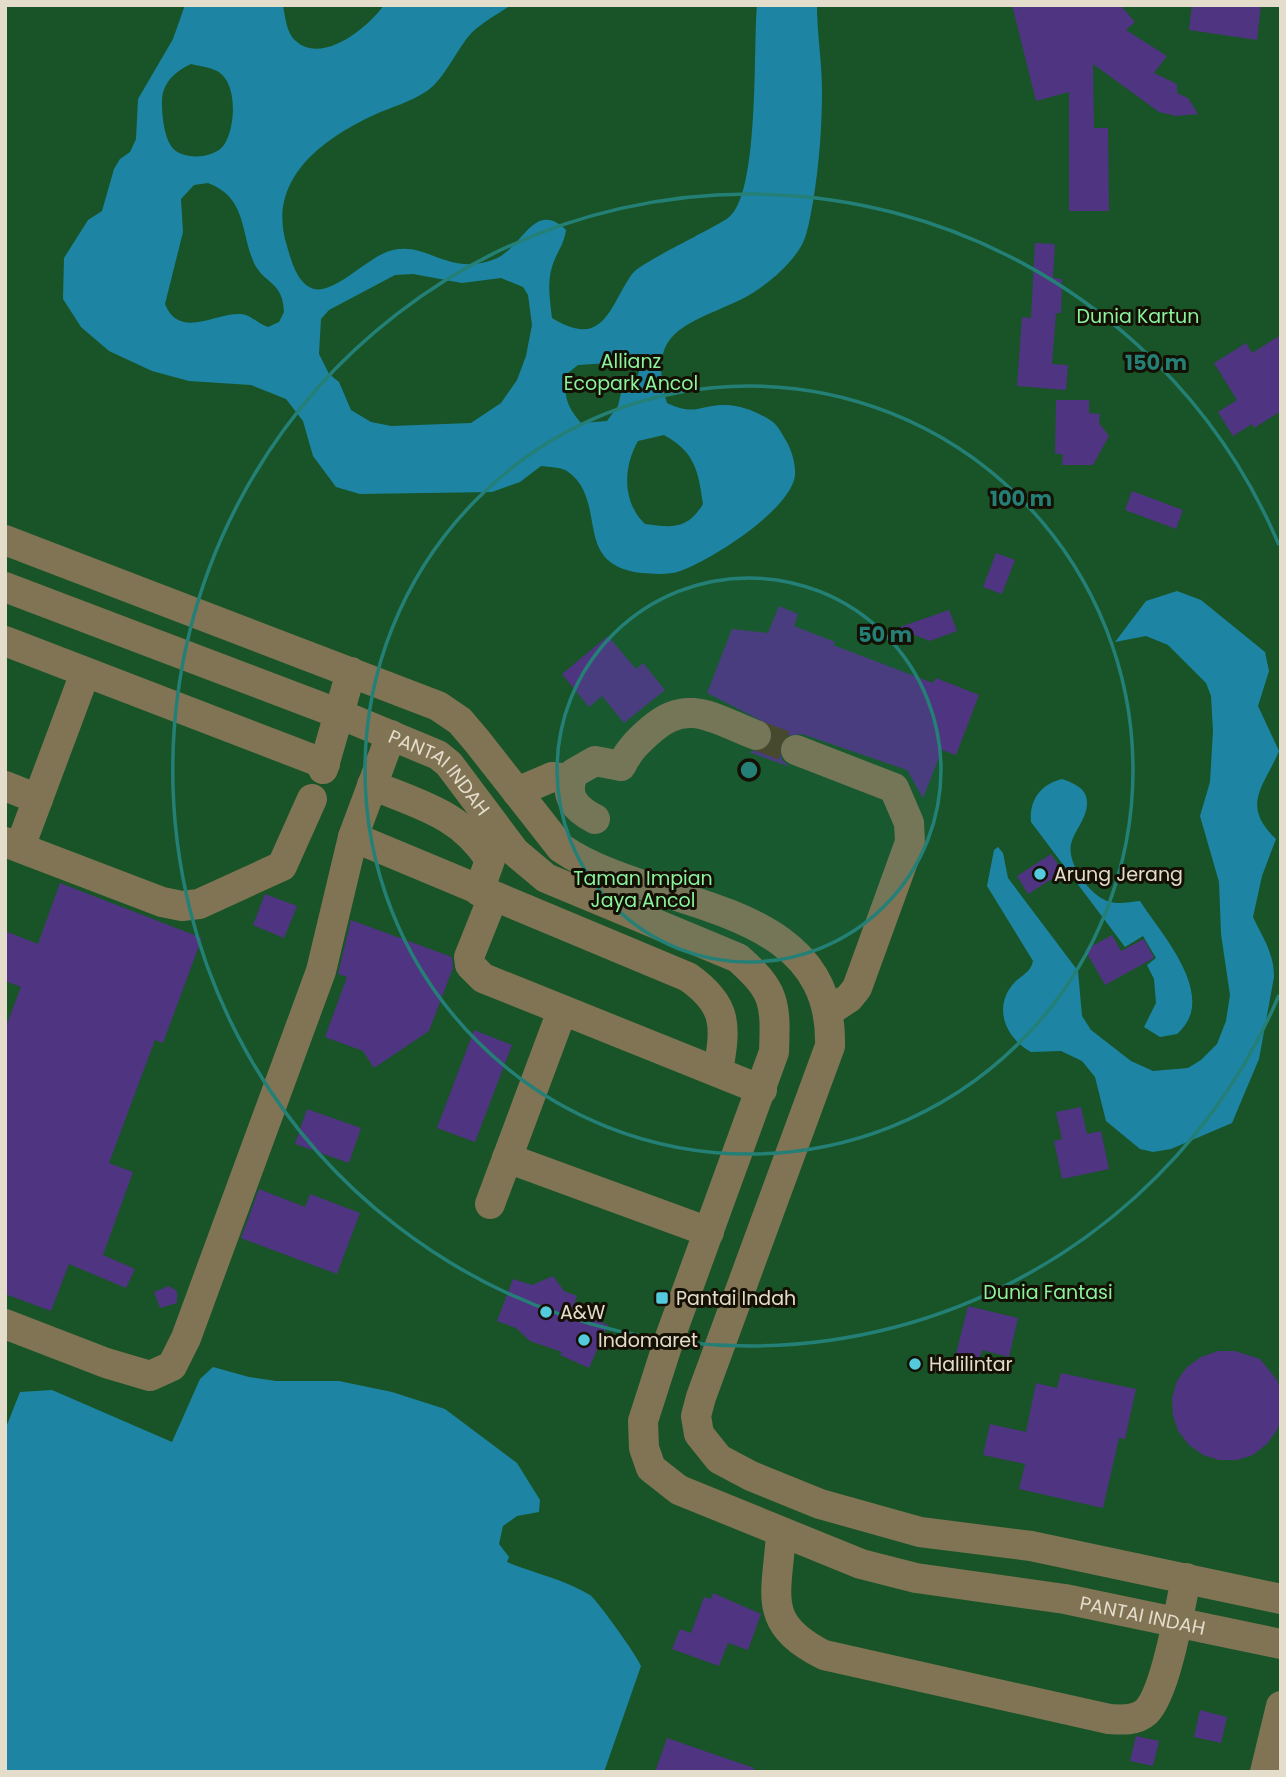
<svg xmlns="http://www.w3.org/2000/svg" width="1286" height="1777" font-family="Poppins,sans-serif">
<style>
.green{fill:#185427}
.water{fill:#1d85a3;fill-rule:evenodd}
.building{fill:#4f3481}
.lines{fill:none;stroke-linecap:round;stroke-linejoin:round}
.minor-tunnel{stroke:#4c4125;stroke-width:30;stroke-dasharray:30 15;stroke-linecap:butt}
.minor{stroke:#817455;stroke-width:30}
.ring{fill:none;stroke:#248077;stroke-width:3.5}
.poi-dot{fill:#54cadd;stroke:#151004;stroke-width:2.5}
.labels{text-anchor:middle;dominant-baseline:central;stroke-width:6;stroke-linejoin:round;paint-order:stroke}
.park-label{font-size:19px;fill:#8af39d;stroke:#151004}
.street-label{font-size:19px;fill:#e4ddcc;stroke:#151004}
.poi-label{font-size:19px;fill:#e4ddcc;stroke:#151004;text-anchor:start}
.centre{fill:#248077;stroke:#151004;stroke-width:3.5}
.ring-label{font-size:21px;text-anchor:middle;font-weight:bold;fill:#248077;stroke:#151004;stroke-width:6;stroke-linejoin:round;paint-order:stroke}
</style>
<rect width="100%" height="100%" fill="#312607"/>
<rect class="green" x="5" y="5" width="1276" height="1767"/>
<g class="water">
<path d="M185 5H283C285 16 286 28 292 37 318 69 368 28 384 5H511C497 15 478 24 468 37 455 53 444 79 427 91 411 102 391 107 374 115 320 140 266 181 287 246 291 260 297 284 314 289 336 294 369 255 393 250 428 242 449 277 495 259 523 248 534 199 566 230 564 245 556 253 552 267 547 283 550 302 552 318 604 350 609 307 632 274 641 262 709 231 728 218 760 195 753 47 757 5H817C817 34 822 62 822 90 822 128 819 165 813 202 810 216 808 236 800 248 787 269 762 289 740 300 685 326 646 330 667 403 695 416 697 406 723 405 740 404 760 413 773 422 778 426 782 434 785 439 791 448 796 464 795 475 792 509 710 561 680 571 670 575 653 574 642 573 570 565 610 501 567 471 561 467 549 467 541 466L520 482 492 492 360 494 336 487 313 456 303 421 286 399 251 385 189 381 152 371 109 351 81 327 63 299 64 258 88 220 102 211 114 169 120 159 130 152 136 139 138 99 173 39ZM191 64C199 66 209 67 217 71 238 82 236 127 224 145 214 159 181 161 171 146 164 135 162 116 162 104 161 84 174 72 191 64ZM208 183C247 198 240 231 254 263 264 284 283 281 284 312L279 322 268 327C258 324 249 313 239 314 213 314 179 339 165 304L183 232 181 199 194 185ZM413 274 462 283 501 278 523 287 528 295 532 325 526 356 517 380 501 403 471 423 391 426 371 422 351 410 339 382 329 374 319 354 321 319 329 310 395 275ZM624 362 634 364 639 371 636 382 621 393 618 406 607 421 581 423C567 407 562 394 568 373L578 365ZM664 435C695 452 698 470 703 504 688 529 673 528 645 524 622 502 623 467 638 441Z"/>
<path d="M1177 591 1201 600 1265 652 1269 671 1258 706 1279 751C1264 787 1240 805 1276 839L1262 876 1253 917C1263 938 1274 953 1274 977L1259 1059 1232 1123 1171 1149 1153 1152 1140 1149 1106 1121 1095 1077 1082 1061 1061 1051 1031 1052C1005 1038 992 1006 1015 982 1022 975 1031 972 1033 961L987 886 994 850 998 847 1003 853 1008 878 1078 971 1082 1016 1091 1030 1131 1061 1153 1071 1188 1068 1201 1060 1217 1044 1226 1021 1230 995 1221 934 1219 882 1200 816 1210 782 1213 731 1211 696 1206 683 1168 645 1146 636 1115 642 1146 601Z"/>
<path d="M1062 779C1073 783 1088 788 1087 804 1087 818 1074 831 1071 844 1067 864 1089 894 1107 901 1118 905 1129 902 1140 901 1161 934 1220 997 1177 1034L1160 1037 1144 1027 1156 1003 1154 979 1147 965 1156 958 1143 936 1125 947 1031 822C1029 800 1041 784 1062 779Z"/>
<path d="M213 1367 249 1377 276 1381H339L392 1392 445 1409 517 1463 540 1500 539 1512 517 1516 503 1526 499 1544 509 1557 507 1562C534 1573 566 1580 590 1595 597 1600 638 1657 641 1666L604 1772H5V1430L20 1392 52 1390 172 1442 200 1379Z"/>
</g>
<g class="building">
<polygon points="1012,5 1120,5 1135,22 1126,30 1167,56 1154,73 1177,84 1177,93 1188,98 1198,114 1176,116 1159,112 1093,64 1094,128 1108,128 1109,211 1069,211 1069,92 1036,101"/>
<polygon points="1192,5 1261,5 1257,40 1189,30"/>
<polygon points="1035,243 1055,244 1053,278 1062,279 1061,313 1056,313 1052,364 1068,365 1066,390 1017,386 1022,317 1031,318"/>
<polygon points="1281,335 1281,411 1254,428 1252,424 1233,436 1218,412 1237,400 1214,363 1246,343 1252,353"/>
<polygon points="1056,400 1089,400 1089,413 1100,414 1099,423 1109,436 1093,465 1062,465 1063,454 1055,454"/>
<polygon points="1132,491 1183,510 1176,529 1125,510"/>
<polygon points="996,553 1015,560 1002,594 983,587"/>
<polygon points="779,606 798,614 794,626 835,642 833,645 933,683 936,678 979,695 956,755 942,750 923,798 907,770 802,734 786,736 780,744 782,760 790,767 749,752 767,748 773,733 770,725 707,693 732,629 768,633"/>
<polygon points="949,610 957,631 930,641 897,628"/>
<polygon points="608,636 636,669 643,663 665,690 624,723 602,696 589,707 562,674"/>
<polygon points="1051,854 1063,872 1028,894 1017,876"/>
<polygon points="60,883 202,938 163,1043 155,1040 109,1163 133,1172 103,1255 135,1269 126,1288 69,1264 51,1311 5,1294 5,1029 21,987 5,981 5,931 38,944"/>
<polygon points="265,894 297,906 284,938 253,925"/>
<polygon points="351,920 452,957 453,968 429,1031 374,1068 363,1051 325,1037 347,977 338,974"/>
<polygon points="1112,935 1121,951 1144,939 1154,958 1105,985 1085,950"/>
<polygon points="474,1030 512,1045 475,1142 437,1128"/>
<polygon points="1081,1107 1087,1134 1101,1131 1109,1169 1062,1179 1054,1141 1062,1139 1056,1112"/>
<polygon points="307,1109 361,1128 349,1163 295,1144"/>
<polygon points="259,1189 305,1207 310,1194 360,1213 337,1274 241,1238"/>
<polygon points="553,1276 564,1291 577,1296 572,1310 608,1325 589,1368 560,1355 562,1352 530,1341 516,1328 497,1321 513,1279 532,1285"/>
<polygon points="169,1286 177,1291 177,1303 160,1308 154,1292"/>
<polygon points="968,1306 1018,1318 1009,1357 982,1350 978,1364 955,1358"/>
<polygon points="1218,1351 1235,1351 1260,1359 1277,1380 1281,1392 1281,1419 1277,1430 1267,1444 1253,1455 1237,1460 1219,1460 1203,1455 1189,1445 1178,1431 1173,1415 1172,1398 1177,1381 1187,1367 1201,1357"/>
<polygon points="1061,1373 1136,1389 1125,1439 1119,1438 1103,1508 1019,1489 1025,1464 983,1455 990,1424 1026,1432 1036,1383 1057,1388"/>
<polygon points="713,1593 761,1614 748,1650 728,1643 719,1666 672,1649 680,1629 691,1633 704,1597 711,1599"/>
<polygon points="1200,1710 1227,1717 1221,1743 1194,1737"/>
<polygon points="1136,1736 1159,1741 1153,1766 1130,1761"/>
<polygon points="667,1738 754,1768 753,1772 655,1772"/>
</g>
<g class="lines">
<polyline class="minor-tunnel" points="756,735 796,750"/>
<g class="minor">
<path d="M5 540 438 706 460 721 477 741 561 848C653 912 834 897 830 1046L701 1397 696 1416 699 1434 719 1459 751 1476 820 1504 920 1532 1031 1546 1281 1599"/>
<path id="s1" d="M5 587 337 713 438 755 449 764 515 852 546 878 738 958C775 991 776 1002 774 1052L669 1340 643 1421 644 1448 651 1468 679 1490 861 1564 916 1578 1065 1599 1281 1644"/>
<polyline points="5,641 325,764"/>
<polyline points="796,750 894,788 909,823 910,842 857,988 849,998 829,1011"/>
<polyline points="323,769 351,672"/>
<path d="M372 785C420 805 461 814 490 860L479 891"/>
<polyline points="5,786 38,799"/>
<polyline points="517,792 552,777 571,779"/>
<path d="M595 819C575 809 563 795 574 773L595 761 621 766C629 750 638 741 652 729 688 697 716 720 756 735"/>
<path d="M353 837 688 977C728 1005 726 1026 718 1071"/>
<polyline points="5,842 162,902 182,906 199,904 282,866 312,799"/>
<polyline points="20,847 85,673"/>
<polyline points="493,897 469,957 470,965 483,978 762,1090"/>
<polyline points="507,1158 709,1232"/>
<polyline points="490,1204 562,1011"/>
<polyline points="5,1324 106,1363 150,1376 172,1366 186,1338 321,971 353,837 391,735"/>
<path d="M781 1534C777 1596 761 1623 824 1655L1109 1719C1121 1720 1136 1721 1146 1712 1166 1693 1180 1608 1186 1578"/>
<polyline points="1265,1772 1281,1706"/>
</g>
</g>
<circle cx="749" cy="770" r="192" fill="#248077" fill-opacity=".12"/>
<g class="ring">
<circle cx="749" cy="770" r="192"/>
<circle cx="749" cy="770" r="384"/>
<path d="M1279 995A576 576 0 1 1 1279 545"/>
</g>
<g class="poi-dot">
<circle cx="1040" cy="874" r="7"/>
<rect x="655" y="1291" width="14" height="14" rx="3.5"/>
<circle cx="546" cy="1312" r="7"/>
<circle cx="584" cy="1340" r="7"/>
<circle cx="915" cy="1364" r="7"/>
</g>
<g class="labels">
<g class="park-label">
<text x="1138" y="316">Dunia Kartun</text>
<text x="631" y="361">Allianz<tspan x="631" dy="22">Ecopark Ancol</tspan></text>
<text x="643" y="878">Taman Impian<tspan x="643" dy="22">Jaya Ancol</tspan></text>
<text x="1048" y="1292">Dunia Fantasi</text>
</g>
<g class="street-label">
<text stroke="none"><textPath href="#s1" startOffset="476">PANTAI INDAH</textPath></text>
<text stroke="none"><textPath href="#s1" startOffset="1902">PANTAI INDAH</textPath></text>
</g>
<g class="poi-label">
<text x="1054" y="874">Arung Jerang</text>
<text x="676" y="1298">Pantai Indah</text>
<text x="560" y="1312">A&amp;W</text>
<text x="598" y="1340">Indomaret</text>
<text x="929" y="1364">Halilintar</text>
</g>
</g>
<circle cx="749" cy="770" r="10" class="centre"/>
<g class="ring-label">
<text x="1156" y="370">150 m</text>
<text x="1021" y="506">100 m</text>
<text x="885" y="642">50 m</text>
</g>
<rect width="1286" height="1777" fill="none" stroke="#e4ddcc" stroke-width="14"/>
</svg>
